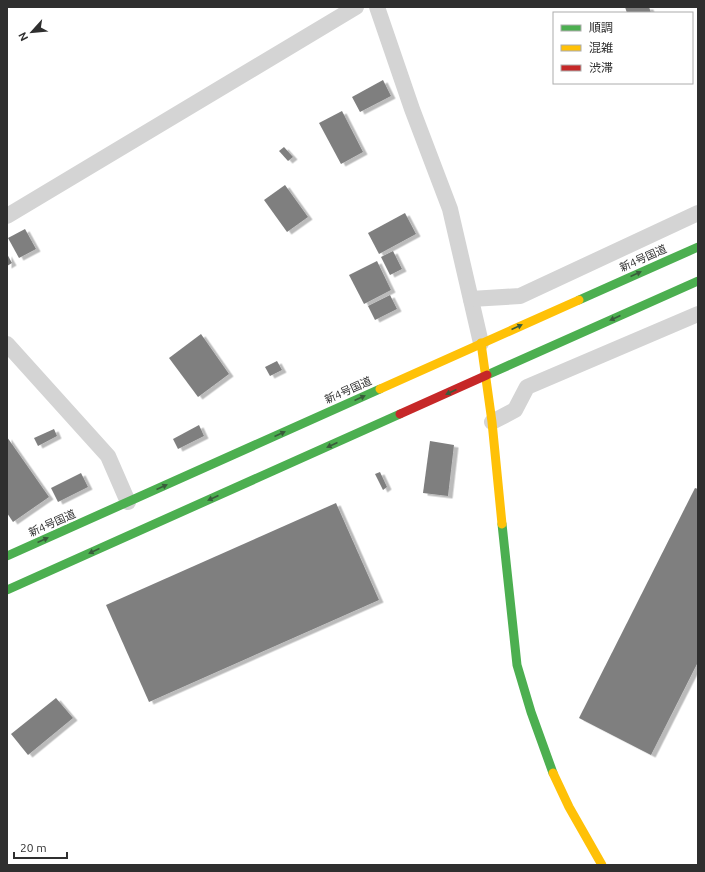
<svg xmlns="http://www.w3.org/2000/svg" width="705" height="872" font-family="Ubuntu,'Noto Sans JP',sans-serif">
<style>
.building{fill:#7f7f7f;filter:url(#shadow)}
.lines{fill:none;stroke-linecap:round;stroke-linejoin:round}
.street{stroke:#d4d4d4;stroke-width:16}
.fast{stroke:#4caf50;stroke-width:9}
.slow{stroke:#ffc107;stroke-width:9}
.jam{stroke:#c62828;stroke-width:9}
.oneway{fill:#395c3b}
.labels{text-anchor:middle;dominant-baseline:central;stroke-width:4;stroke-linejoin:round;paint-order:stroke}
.street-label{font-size:11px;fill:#2f2f2f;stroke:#fff}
</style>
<defs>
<filter id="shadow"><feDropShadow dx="4.5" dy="2.5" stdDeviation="0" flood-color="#0004"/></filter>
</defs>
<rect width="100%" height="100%" fill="#fff"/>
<g class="building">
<polygon points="625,7 649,7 651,13 627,13"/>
<polygon points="383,80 391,96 360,112 352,97"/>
<polygon points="342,111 363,152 341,164 319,123"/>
<polygon points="284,147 293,157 288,161 279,151"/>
<polygon points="285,185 308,217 287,232 264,200"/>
<polygon points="405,213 416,234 379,254 368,233"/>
<polygon points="25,229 36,249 19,258 8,238"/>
<polygon points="393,251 402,269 390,275 381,257"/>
<polygon points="7,254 12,263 7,266"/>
<polygon points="377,261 391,290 364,304 349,275"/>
<polygon points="390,295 397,309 375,320 368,306"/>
<polygon points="201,334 229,374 198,397 169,358"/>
<polygon points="277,361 282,370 270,376 265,367"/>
<polygon points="199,425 204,436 178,449 173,439"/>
<polygon points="54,429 57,436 38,446 34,438"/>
<polygon points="7,437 49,497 13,522 7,513"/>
<polygon points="430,441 454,445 448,496 423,493"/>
<polygon points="380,472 387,487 383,490 375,474"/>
<polygon points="81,473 88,487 58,502 51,488"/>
<polygon points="695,488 698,489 698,662 651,755 579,718"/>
<polygon points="336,503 379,600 149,702 106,605"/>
<polygon points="56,698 73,718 28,755 11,734"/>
</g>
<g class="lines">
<g class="street">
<polyline points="377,7 412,109 450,209 481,343"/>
<polyline points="7,216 356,7"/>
<polyline points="471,299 520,296 698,213"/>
<polyline points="7,344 108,456 128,502"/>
<polyline points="492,422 515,410 527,387 698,314"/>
</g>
<g class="fast">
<polyline points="579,300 698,247"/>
<polyline points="487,375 698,281"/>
<polyline points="502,524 517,665 531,712 553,773"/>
<polyline points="7,556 380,389"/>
<polyline points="7,590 400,414"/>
</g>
<g class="slow">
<polyline points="481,343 492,422 502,524"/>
<polyline points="380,389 579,300"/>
<polyline points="553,773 569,807 602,865"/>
</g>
<polyline class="jam" points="400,414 487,375"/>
</g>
<defs><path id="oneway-solid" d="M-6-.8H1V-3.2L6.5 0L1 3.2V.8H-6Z"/></defs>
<g class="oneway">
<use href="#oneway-solid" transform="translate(636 274) rotate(-24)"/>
<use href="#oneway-solid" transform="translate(615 318) rotate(156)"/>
<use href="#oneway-solid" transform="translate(517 327) rotate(-24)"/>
<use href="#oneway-solid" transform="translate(451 392) rotate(156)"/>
<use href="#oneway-solid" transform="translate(360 398) rotate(-24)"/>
<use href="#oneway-solid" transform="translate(280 434) rotate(-24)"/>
<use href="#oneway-solid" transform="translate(332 445) rotate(156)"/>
<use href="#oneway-solid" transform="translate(162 487) rotate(-24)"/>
<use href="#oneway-solid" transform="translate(213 498) rotate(156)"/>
<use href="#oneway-solid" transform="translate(43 540) rotate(-24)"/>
<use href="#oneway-solid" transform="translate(94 551) rotate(156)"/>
</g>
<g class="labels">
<g class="street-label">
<text transform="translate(643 258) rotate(-24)">新4号国道</text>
<text transform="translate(348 390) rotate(-24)">新4号国道</text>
<text transform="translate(52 523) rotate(-24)">新4号国道</text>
</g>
</g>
<rect width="705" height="872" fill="none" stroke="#2f2f2f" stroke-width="16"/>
<rect x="553" y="12" width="140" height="72" fill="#ffffff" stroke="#acacac"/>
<rect x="561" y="25" width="20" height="6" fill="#4caf50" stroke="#acacac"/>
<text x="589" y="32" font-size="12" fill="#2f2f2f">順調</text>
<rect x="561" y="45" width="20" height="6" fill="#ffc107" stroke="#acacac"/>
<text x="589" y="52" font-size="12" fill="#2f2f2f">混雑</text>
<rect x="561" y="65" width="20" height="6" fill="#c62828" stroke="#acacac"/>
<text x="589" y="72" font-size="12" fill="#2f2f2f">渋滞</text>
<g transform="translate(32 32) rotate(243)" stroke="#ffffff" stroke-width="3" paint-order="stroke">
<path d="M0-3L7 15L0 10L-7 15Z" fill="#2f2f2f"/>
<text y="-6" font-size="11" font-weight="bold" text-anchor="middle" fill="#2f2f2f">N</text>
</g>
<path d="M14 852v6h53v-6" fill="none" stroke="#2f2f2f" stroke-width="2"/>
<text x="20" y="852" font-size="12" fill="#2f2f2f" stroke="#ffffff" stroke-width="3" paint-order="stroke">20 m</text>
</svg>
